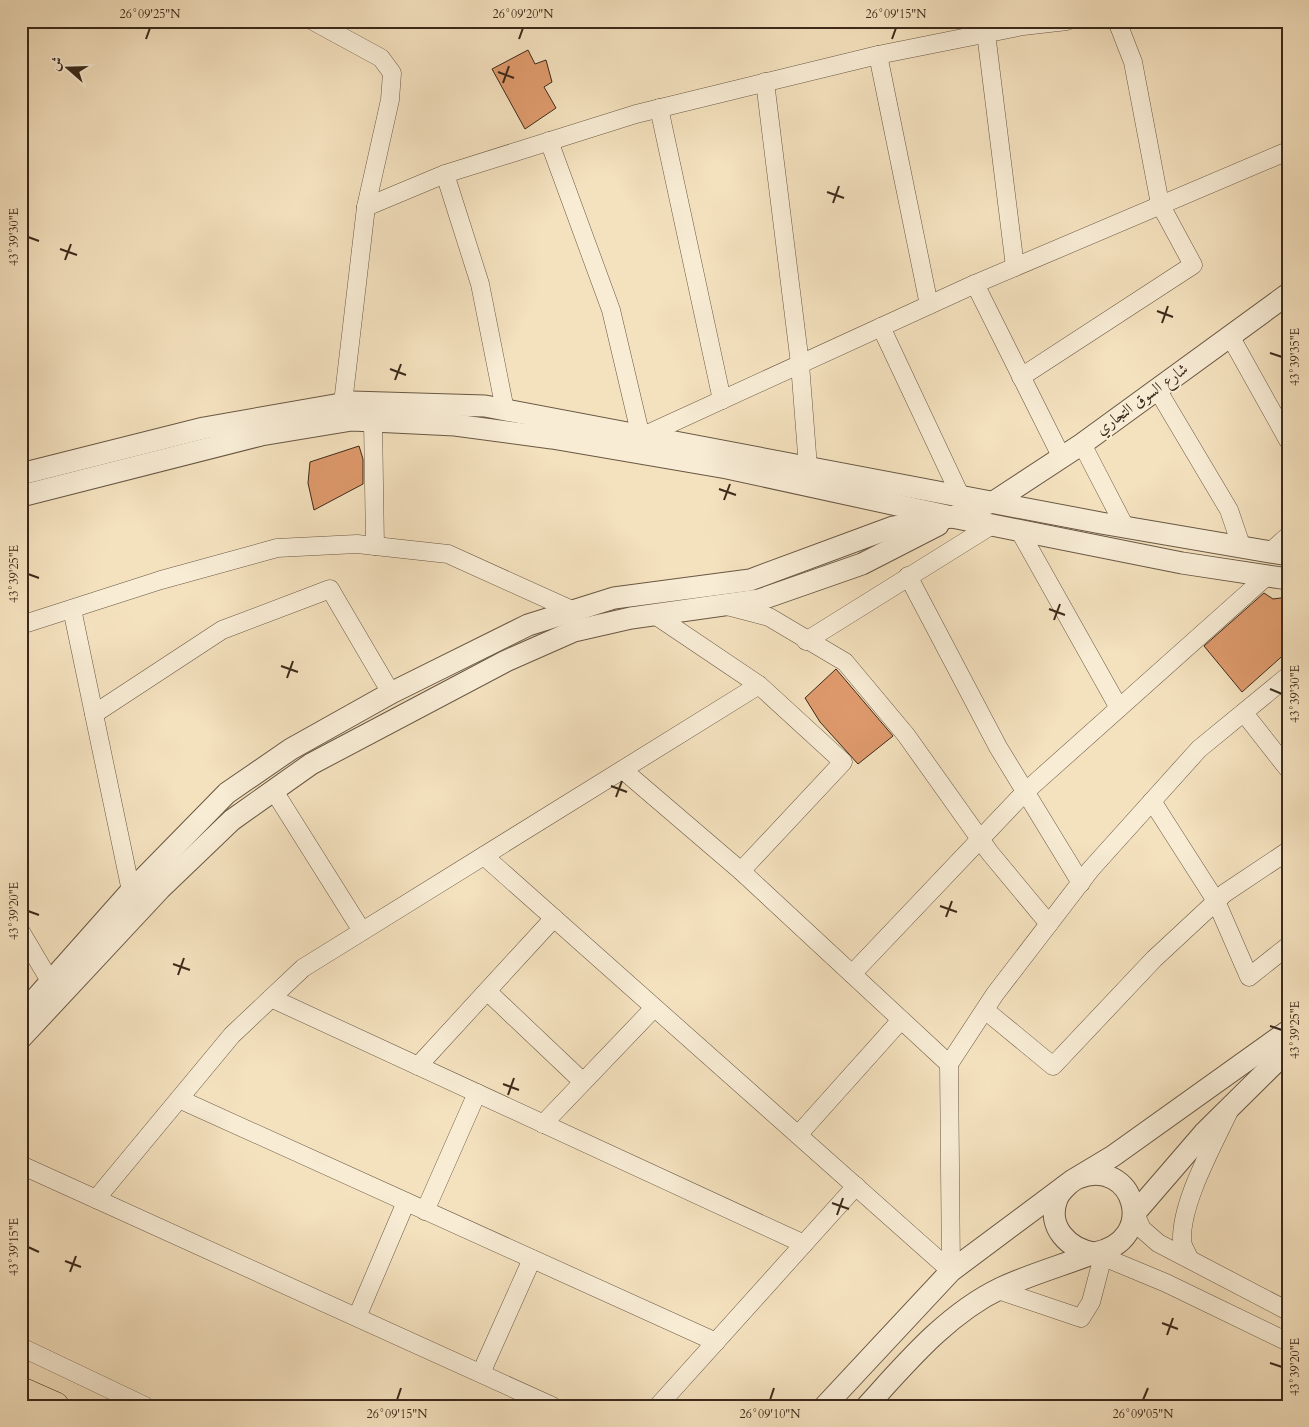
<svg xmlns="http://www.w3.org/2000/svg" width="1309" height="1427" font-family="Cardo,Amiri,serif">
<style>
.building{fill:#df9a6c;stroke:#3b291a}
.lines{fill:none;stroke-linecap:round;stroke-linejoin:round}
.minor-casing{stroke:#695743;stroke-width:19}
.tertiary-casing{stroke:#695743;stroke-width:23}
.primary-casing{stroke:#3b291a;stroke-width:29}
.minor{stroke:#f8ecd5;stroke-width:18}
.tertiary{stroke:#f8ecd5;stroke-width:21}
.primary{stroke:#f4e1be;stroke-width:28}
.ticks{fill:none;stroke:#3b291a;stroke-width:2}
.labels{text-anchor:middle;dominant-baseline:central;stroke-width:4;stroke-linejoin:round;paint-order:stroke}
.street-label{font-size:16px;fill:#3b291a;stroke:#f8ecd5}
.neatline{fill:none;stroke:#3b291a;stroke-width:2}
.ticks-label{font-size:12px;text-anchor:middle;fill:#3b291a}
</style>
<rect width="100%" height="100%" fill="#f4e1be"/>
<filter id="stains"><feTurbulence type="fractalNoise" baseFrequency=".004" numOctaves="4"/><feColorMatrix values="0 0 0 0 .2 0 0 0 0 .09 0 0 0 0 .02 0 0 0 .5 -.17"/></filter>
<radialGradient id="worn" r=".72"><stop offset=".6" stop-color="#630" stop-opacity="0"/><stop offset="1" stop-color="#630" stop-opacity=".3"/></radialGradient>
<g class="building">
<polygon points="528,50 535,64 546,60 552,82 544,87 556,108 525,129 492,69"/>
<polygon points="359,446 363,459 363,484 314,510 308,483 310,462"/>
<polygon points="1264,593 1273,599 1288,597 1288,651 1242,692 1204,646"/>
<polygon points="836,669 893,736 858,764 820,722 805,698"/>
</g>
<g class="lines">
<defs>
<g id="minor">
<polyline points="313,21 381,58 392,73 390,100 366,207 343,403"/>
<polyline points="986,33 1015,267"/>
<polyline points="878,55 929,305"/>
<polyline points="765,82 800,364 808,467"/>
<polyline points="659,108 722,400"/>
<polyline points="549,141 611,310 641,437 975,284 1288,151"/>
<polyline points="445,174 480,284 505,410"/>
<polyline points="366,207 445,174 636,114 878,55 1023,26 1067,21"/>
<polyline points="975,284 1062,458"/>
<polyline points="881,327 960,495"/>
<polyline points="1230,336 1288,440"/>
<polyline points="1021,377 1193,265 1160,204 1133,62 1117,21"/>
<polyline points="1157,389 1229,510 1242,548"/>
<polyline points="373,421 375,546"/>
<polyline points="1082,444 1125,527"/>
<polyline points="1019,530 1119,708"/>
<polyline points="1269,553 1288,536"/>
<polyline points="908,576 998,747 1081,883"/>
<polyline points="727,606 769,617 845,662 906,735 990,853 1049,924"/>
<polyline points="72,609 131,891"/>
<polyline points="655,615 759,685 843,762 741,871"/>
<polyline points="21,625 161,580 277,548 357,544 448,554 574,611"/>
<polyline points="806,641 992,525"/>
<polyline points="1244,713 1288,769"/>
<polyline points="94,714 222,630 330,589 391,693"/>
<polyline points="623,770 741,871 949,1064 951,1271"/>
<polyline points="274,791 362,931"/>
<polyline points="1152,801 1216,901 1249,977 1288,946"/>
<polyline points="484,856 951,1271"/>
<polyline points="21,932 50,981"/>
<polyline points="852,974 1025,792 1267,576"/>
<polyline points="487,991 583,1082"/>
<polyline points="271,998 804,1244"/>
<polyline points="985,1010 1053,1066 1154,959 1225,893 1288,851"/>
<polyline points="949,1064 995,994 1091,869 1199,749 1288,676"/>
<polyline points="418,1066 554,918"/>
<polyline points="179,1099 716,1342"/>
<polyline points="543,1124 654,1008"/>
<polyline points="798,1135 901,1020"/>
<polyline points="21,1165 552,1406"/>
<polyline points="96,1199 232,1035 303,968 759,685"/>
<polyline points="425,1211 477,1093"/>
<polyline points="1135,1213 1142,1229 1158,1243 1288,1311"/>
<polyline points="1094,1253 1166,1283 1288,1342"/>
<path d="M1189 1258C1187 1253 1182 1246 1182 1240 1181 1202 1213 1146 1229 1111"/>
<polyline points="998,1290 1081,1318 1091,1302 1103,1256"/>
<polyline points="357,1317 406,1202"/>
<polyline points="21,1347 145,1406"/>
<polyline points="481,1373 532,1259"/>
<polyline points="658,1406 856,1186"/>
</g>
<g id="tertiary">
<polyline points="21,474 204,428 352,402 485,406 1101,523 1288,555"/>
<polyline points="21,496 261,435 352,420 455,425 552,438 727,468 952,517 1182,563 1288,579"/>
<polyline points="21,1015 131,891 227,793 291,749 391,693 528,625 614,598 750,580 893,527 952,517 995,501 1082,444 1288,294"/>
<polyline points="21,1038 160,889 232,820 311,764 506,661 574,631 631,618 759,600 862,564 938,525"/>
<polyline points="1135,1213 1204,1133 1288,1050"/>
<polyline points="825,1406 951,1271 1073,1180 1113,1156 1288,1031"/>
<path d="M867 1406C907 1362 947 1314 1001 1288 1031 1274 1064 1265 1094 1253 1160 1241 1134 1156 1078 1178 1071 1181 1060 1191 1057 1199 1046 1227 1069 1249 1094 1253"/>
</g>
<polyline id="primary" points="21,1391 55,1406"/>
</defs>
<use href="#minor" class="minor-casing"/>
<use href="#tertiary" class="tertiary-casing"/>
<use href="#primary" class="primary-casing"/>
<use href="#minor" class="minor"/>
<use href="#tertiary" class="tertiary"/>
<use href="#primary" class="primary"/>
</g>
<path class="ticks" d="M146 39 150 28M519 39 523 28M892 39 896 28M498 72 514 78M503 83 509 66M827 192 844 198M833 203 839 186M28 237 39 241M60 249 77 255M65 260 71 244M1157 311 1173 317M1162 323 1168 306M1270 353 1282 357M390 369 406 375M395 380 401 364M719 489 736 495M724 500 730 484M28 574 39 578M1049 609 1065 615M1054 620 1060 604M281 666 298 672M287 678 293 661M1270 689 1282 694M611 786 627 792M616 797 622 781M940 906 957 912M28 911 39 915M946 917 952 901M173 964 190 970M178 975 184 958M1270 1026 1282 1030M503 1084 519 1090M508 1095 514 1078M832 1203 849 1209M837 1215 843 1198M28 1247 39 1252M65 1261 81 1267M70 1272 76 1256M1162 1323 1178 1329M1167 1335 1173 1318M1270 1363 1282 1367M397 1400 401 1388M770 1400 774 1388M1143 1400 1148 1388"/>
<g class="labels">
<g class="street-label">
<text transform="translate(1142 399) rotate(-36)">شارع السوق التجاري</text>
</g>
</g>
<rect width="1309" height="1427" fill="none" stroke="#f4e1be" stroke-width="55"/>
<g transform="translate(68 68) rotate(290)" stroke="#f8ecd5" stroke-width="4" paint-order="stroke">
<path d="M0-4L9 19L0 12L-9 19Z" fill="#3b291a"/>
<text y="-8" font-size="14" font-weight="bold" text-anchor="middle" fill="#3b291a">ش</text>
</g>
<rect x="28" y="28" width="1254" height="1372" class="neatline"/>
<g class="ticks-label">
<text x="150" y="18">26°09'25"N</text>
<text x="523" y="18">26°09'20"N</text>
<text x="896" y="18">26°09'15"N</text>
<text transform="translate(14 237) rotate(-90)" y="4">43°39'30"E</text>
<text transform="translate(1295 357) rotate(-90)" y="4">43°39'35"E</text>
<text transform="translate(14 574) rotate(-90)" y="4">43°39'25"E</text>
<text transform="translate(1295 694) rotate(-90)" y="4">43°39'30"E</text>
<text transform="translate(14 911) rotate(-90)" y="4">43°39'20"E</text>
<text transform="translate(1295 1030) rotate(-90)" y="4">43°39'25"E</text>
<text transform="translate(14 1247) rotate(-90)" y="4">43°39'15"E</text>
<text transform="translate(1295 1367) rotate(-90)" y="4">43°39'20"E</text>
<text x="397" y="1418">26°09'15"N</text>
<text x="770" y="1418">26°09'10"N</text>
<text x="1143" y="1418">26°09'05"N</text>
</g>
<rect width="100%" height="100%" filter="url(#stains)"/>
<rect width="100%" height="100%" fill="url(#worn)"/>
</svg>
